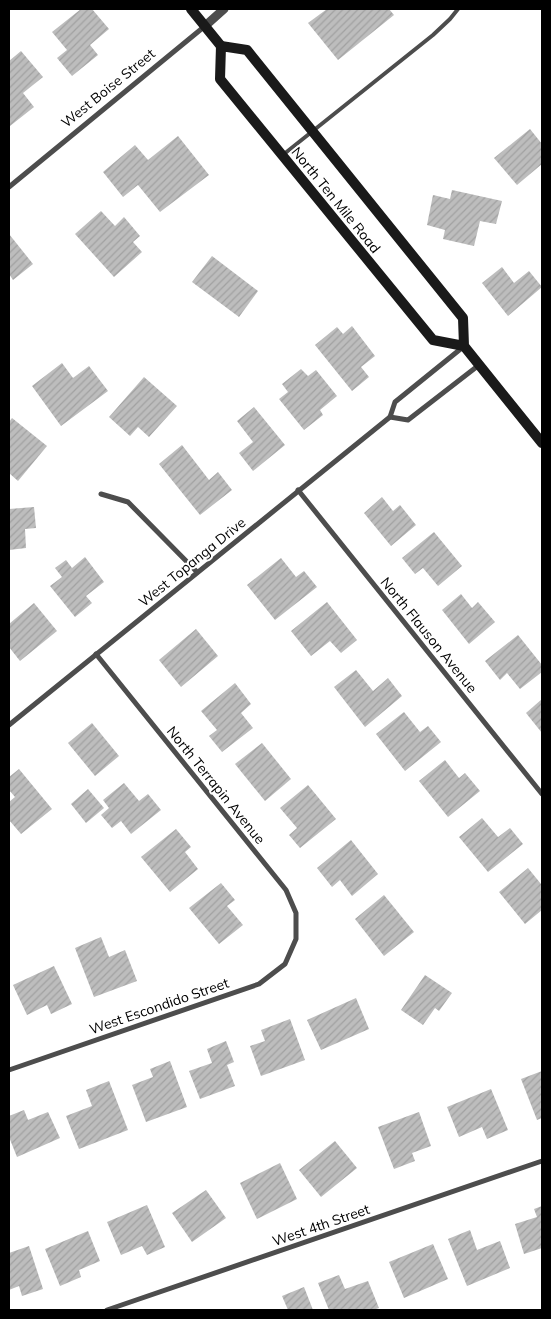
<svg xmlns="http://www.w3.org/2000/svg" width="551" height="1319" font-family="Mulish,sans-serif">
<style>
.building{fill:url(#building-hatch)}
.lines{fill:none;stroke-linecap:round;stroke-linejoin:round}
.service{stroke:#4d4d4d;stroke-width:4}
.minor{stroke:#4d4d4d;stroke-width:5}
.tertiary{stroke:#4d4d4d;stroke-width:9}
.secondary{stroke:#1a1a1a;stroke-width:10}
.labels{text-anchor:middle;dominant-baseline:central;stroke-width:4;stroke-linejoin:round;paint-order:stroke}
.street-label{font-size:14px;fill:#000;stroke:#fff}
</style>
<defs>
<pattern id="building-hatch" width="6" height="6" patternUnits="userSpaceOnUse" patternTransform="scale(1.25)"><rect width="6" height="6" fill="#bdbdbd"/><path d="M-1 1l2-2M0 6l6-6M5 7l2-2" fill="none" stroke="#a1a1a1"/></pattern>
</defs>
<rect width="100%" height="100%" fill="#fff"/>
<g class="building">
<polygon points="81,9 92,9 109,29 90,45 98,55 72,76 57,58 67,50 52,32"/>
<polygon points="327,9 389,9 394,15 338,60 308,23"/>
<polygon points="21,51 43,77 23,93 34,107 10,126 9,61"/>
<polygon points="530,129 542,144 542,164 517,185 494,158"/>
<polygon points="178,136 209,175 160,212 138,185 123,197 103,172 135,145 148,160"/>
<polygon points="452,190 502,201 496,224 480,221 474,246 443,239 445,230 427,225 433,195 450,199"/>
<polygon points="101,211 115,226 124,217 140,236 133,242 142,252 114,277 75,234"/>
<polygon points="9,234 33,264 13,280 9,274"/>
<polygon points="212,256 258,291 239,317 192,282"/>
<polygon points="502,267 514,283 529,271 542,287 508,316 482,283"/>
<polygon points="352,326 375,356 361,367 369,377 352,391 315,345 337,327 343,334"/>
<polygon points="62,363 73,378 89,366 108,391 61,426 32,386"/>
<polygon points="301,369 308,376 316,370 337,396 320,410 323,415 304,430 279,399 288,392 282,384"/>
<polygon points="144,377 177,406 149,437 138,427 130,436 109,417"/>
<polygon points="254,407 285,445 253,471 239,453 253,442 237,421"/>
<polygon points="12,418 47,446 18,481 9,473 9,422"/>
<polygon points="182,445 209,480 218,472 232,490 200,515 159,464"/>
<polygon points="382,497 393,511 400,505 416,525 391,546 364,513"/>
<polygon points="34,507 36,528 25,529 26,548 9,550 9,509"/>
<polygon points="434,532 462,566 438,586 423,568 415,574 402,558"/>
<polygon points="85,557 104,582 86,596 92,603 75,617 50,586 62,577 55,568 66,560 72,568"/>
<polygon points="281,558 296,577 304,571 317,587 275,620 247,585"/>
<polygon points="461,594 472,608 478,602 495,622 469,644 442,610"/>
<polygon points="327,602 357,640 341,653 330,641 311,656 291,631"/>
<polygon points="34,603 57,631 20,661 9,647 9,624"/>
<polygon points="196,629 218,656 181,687 159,660"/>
<polygon points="518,635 542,665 542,672 520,689 507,673 500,680 485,661"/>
<polygon points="356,670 373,691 388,678 402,696 365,727 334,687"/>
<polygon points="235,683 251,704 241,713 253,728 222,752 209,736 217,730 201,711"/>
<polygon points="542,699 542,733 526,713"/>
<polygon points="404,712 420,732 428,726 441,742 405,771 376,734"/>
<polygon points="92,723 119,756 95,776 68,743"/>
<polygon points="262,743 291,779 265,801 235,764"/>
<polygon points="445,760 459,778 465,773 480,791 448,817 419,781"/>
<polygon points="19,769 52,809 21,834 9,820 9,802 15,797 9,790 9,777"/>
<polygon points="124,783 139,801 148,794 161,810 131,834 121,821 112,828 101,815 109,808 103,800"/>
<polygon points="308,785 336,819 300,848 289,835 297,828 280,808"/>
<polygon points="88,789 104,808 86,823 71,804"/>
<polygon points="482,818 498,837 510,828 523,844 488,872 459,837"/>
<polygon points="176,829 191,847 185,852 198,869 170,892 141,857"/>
<polygon points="351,840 378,874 352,896 340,880 332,887 317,868"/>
<polygon points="528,868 541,884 542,883 542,910 525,924 499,892"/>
<polygon points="221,883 235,900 227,906 243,925 219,944 189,908"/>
<polygon points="384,895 414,932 384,956 355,919"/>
<polygon points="101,937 109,957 125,950 137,981 94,997 75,948"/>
<polygon points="54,966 72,1004 51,1014 47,1005 27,1015 13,985"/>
<polygon points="425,975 452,993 439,1011 435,1008 423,1025 401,1010"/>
<polygon points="356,998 369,1029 321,1050 307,1020"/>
<polygon points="290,1019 305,1060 261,1076 250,1046 265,1041 261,1030"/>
<polygon points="226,1041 234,1062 227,1065 235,1086 200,1099 189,1071 212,1063 207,1049"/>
<polygon points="170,1061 187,1107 146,1122 132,1085 153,1077 150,1069"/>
<polygon points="542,1071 542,1118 537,1120 521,1079"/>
<polygon points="109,1081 128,1130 79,1149 66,1116 92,1106 86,1090"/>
<polygon points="491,1089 508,1130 487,1139 482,1127 459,1137 447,1107"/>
<polygon points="24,1110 28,1120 48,1112 60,1138 17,1157 9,1137 9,1116"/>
<polygon points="419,1112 431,1146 412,1153 415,1161 394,1169 378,1127"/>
<polygon points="335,1141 357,1168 321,1197 299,1170"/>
<polygon points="280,1163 297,1199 257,1219 240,1183"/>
<polygon points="206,1190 226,1218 192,1242 172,1213"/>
<polygon points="147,1205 165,1247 147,1255 142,1246 121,1255 107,1222"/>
<polygon points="542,1206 542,1248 524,1254 515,1224 537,1217 534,1209"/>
<polygon points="470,1230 477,1250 500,1241 510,1268 467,1286 448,1239"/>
<polygon points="88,1231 100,1261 79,1270 81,1277 60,1286 45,1249"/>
<polygon points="433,1244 448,1279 404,1298 389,1262"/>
<polygon points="29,1246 43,1289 22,1296 19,1286 9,1290 9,1253"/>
<polygon points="339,1275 345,1289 368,1281 379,1308 373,1310 329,1310 318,1283"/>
<polygon points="304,1287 313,1310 288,1310 282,1296"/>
</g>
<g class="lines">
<polyline class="service" points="284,154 433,35 450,19 458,9"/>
<g class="minor">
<polyline points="9,187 205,26"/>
<polyline points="463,347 395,402 390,417 408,420 479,365"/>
<polyline points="298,490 542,794"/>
<polyline points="101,494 128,502 197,572"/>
<polyline points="9,725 390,417"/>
<polyline points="9,1070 259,984 285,964 296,939 296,913 286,890 96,654"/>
<polyline points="107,1310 542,1161"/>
</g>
<polyline class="tertiary" points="205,26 224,9"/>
<g class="secondary">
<polyline points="191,9 221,46"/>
<polyline points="464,346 433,340 220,79 221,46 247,50 463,318 464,346 542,443"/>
</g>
</g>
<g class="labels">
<g class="street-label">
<text transform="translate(108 88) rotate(-39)">West Boise Street</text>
<text transform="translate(336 200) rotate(51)">North Ten Mile Road</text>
<text transform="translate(192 562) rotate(-39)">West Topanga Drive</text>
<text transform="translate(429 635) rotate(51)">North Flauson Avenue</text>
<text transform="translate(216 785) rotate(51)">North Terrapin Avenue</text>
<text transform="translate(159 1006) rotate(-19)">West Escondido Street</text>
<text transform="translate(321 1225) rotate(-19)">West 4th Street</text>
</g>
</g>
<rect width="551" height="1319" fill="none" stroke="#000000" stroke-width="20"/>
</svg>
